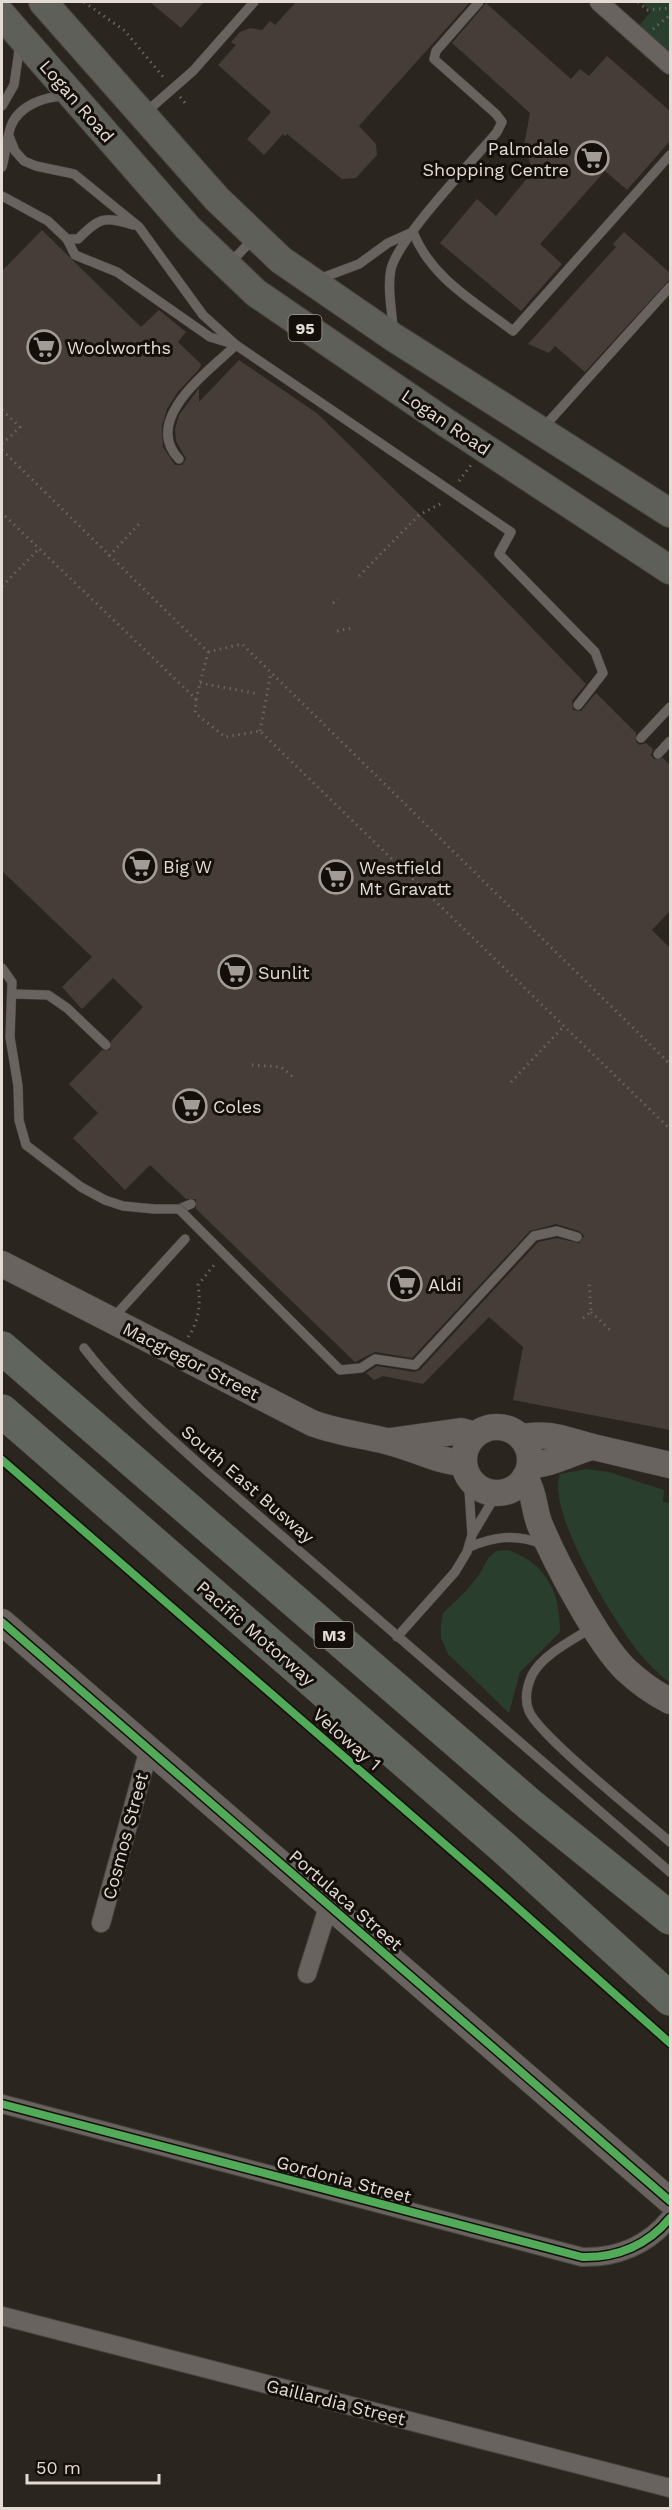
<svg xmlns="http://www.w3.org/2000/svg" width="672" height="2510" font-family="'Work Sans',sans-serif">
<style>
.green{fill:#293e2d}
.building{fill:#463c38}
.lines{fill:none;stroke-linecap:round;stroke-linejoin:round}
.lane-casing{stroke:#49433e;stroke-width:10}
.street-casing{stroke:#49433e;stroke-width:20}
.secondary-casing{stroke:#49433e;stroke-width:27}
.primary-casing{stroke:#49433e;stroke-width:30}
.highway-casing{stroke:#49433e;stroke-width:34}
.path{stroke:#696460;stroke-width:3;stroke-dasharray:1.5 4.5;stroke-linecap:butt}
.lane{stroke:#68635f;stroke-width:9}
.street{stroke:#68635f;stroke-width:18}
.secondary{stroke:#68635f;stroke-width:26}
.primary{stroke:#5e5f59;stroke-width:28}
.highway{stroke:#60655d;stroke-width:33}
.lane-bridge-casing{stroke:#49433e;stroke-width:10;stroke-linecap:butt}
.path-bridge{stroke:#696460;stroke-width:3;stroke-dasharray:1.5 4.5;stroke-linecap:butt}
.lane-bridge{stroke:#68635f;stroke-width:9}
.cycleway-casing{stroke:#140f0a;stroke-width:11}
.cycleway{stroke:#51ab58;stroke-width:8}
.labels{text-anchor:middle;dominant-baseline:central;stroke-width:6;stroke-linejoin:round;paint-order:stroke}
.shield{fill:#140f0a;stroke:#a59e97;stroke-width:1.5}
.shield-label{font-size:16px;font-weight:bold;fill:#e3dbd4}
.street-label{font-size:18px;fill:#e3dbd4;stroke:#140f0a}
.poi-label{font-size:18px;fill:#e3dbd4;stroke:#140f0a;text-anchor:start}
</style>
<rect width="100%" height="100%" fill="#2b251f"/>
<g class="green">
<polygon points="641,2 670,2 670,53 638,27 651,11"/>
<path d="M586 1469 609 1472 664 1490 663 1502 670 1503V1683C660 1675 649 1664 640 1654 615 1623 546 1512 560 1474Z"/>
<path d="M509 1550C547 1565 560 1592 560 1632L520 1672 509 1713 448 1654 441 1638V1624L443 1613 465 1592 479 1575 489 1557 496 1551Z"/>
</g>
<g class="building">
<polygon points="150,2 204,2 181,28"/>
<polygon points="296,2 470,2 359,126 376,144 377,155 356,178 342,179 287,134 285,136 283,134 264,155 247,139 271,112 218,65 236,45 231,42 240,32 250,28 262,30 270,21 275,25"/>
<polygon points="486,3 571,79 580,69 589,76 607,56 670,111 670,141 627,190 605,171 540,244 562,264 521,311 440,243 477,199 496,216 533,171 524,145 530,113 452,43"/>
<polygon points="42,230 141,327 159,310 186,332 178,342 201,364 200,368 177,393 167,409 162,426 163,447 175,465 182,465 186,459 176,441 175,429 179,415 199,388 199,402 239,360 318,414 480,574 586,684 572,701 573,710 581,711 596,693 636,733 636,742 640,745 646,743 653,749 651,755 654,759 663,758 670,765 670,911 652,930 670,948 670,1430 513,1400 523,1347 489,1317 423,1384 383,1376 374,1380 366,1373 377,1366 414,1372 420,1370 538,1242 557,1238 579,1243 584,1236 579,1231 556,1224 530,1231 412,1358 375,1352 355,1362 196,1209 196,1199 186,1199 150,1165 125,1190 73,1138 98,1113 69,1084 102,1050 110,1050 111,1041 143,1007 113,978 82,1009 62,987 92,957 2,871 2,271"/>
<polygon points="624,232 670,273 670,279 585,372 555,346 549,353 528,344 616,247 613,244"/>
</g>
<g class="lines">
<defs>
<g id="lane">
<polyline points="2,106 14,85 20,44"/>
<polyline points="146,112 193,71 254,2"/>
<polyline points="9,136 15,151 24,161 36,166 74,174 139,227 203,315 236,345 511,532 499,554 595,652 603,673 578,705"/>
<path d="M2 167C6 154 6 139 11 126 19 105 46 96 66 96"/>
<polyline points="2,196 48,221 67,239 75,255 117,272 210,337 233,344"/>
<path d="M413 232C431 278 475 302 513 331L670 155"/>
<path d="M67 239H78C100 217 104 216 133 225"/>
<polyline points="230,263 254,238"/>
<polyline points="319,279 359,264 388,243 410,233"/>
<path d="M393 329C392 309 387 289 391 269 399 237 473 161 497 132L502 122 496 114 434 59 436 51 479 2"/>
<polyline points="543,428 670,287"/>
<path d="M179 459C141 419 209 371 236 345"/>
<polyline points="641,738 670,707"/>
<polyline points="658,754 670,741"/>
<polyline points="2,968 12,982 10,1037 18,1086 19,1120 26,1145 81,1187 105,1200 123,1206 154,1209"/>
<polyline points="13,994 48,995 67,1008 106,1045"/>
<polyline points="179,1209 191,1204"/>
<polyline points="113,1318 185,1239"/>
<path d="M84 1348C120 1395 165 1433 208 1472L670 1872"/>
<polyline points="361,1368 375,1359 415,1365 534,1236 557,1231 577,1237"/>
<polyline points="471,1482 469,1490 472,1535"/>
<path d="M469 1547C494 1537 515 1533 542 1544"/>
<path d="M593 1627C573 1640 543 1654 532 1675 527 1686 524 1699 529 1711 538 1735 645 1820 670 1842"/>
<polyline points="397,1637 455,1572 467,1552 472,1535 497,1493"/>
</g>
<g id="street">
<polyline points="599,2 670,65"/>
<polyline points="101,1923 149,1749"/>
<polyline points="307,1974 329,1904"/>
<path d="M2 2104 582 2257C617 2258 648 2245 670 2218"/>
<polyline points="2,2316 670,2488"/>
</g>
<g id="secondary">
<path d="M2 1264 312 1423C336 1432 361 1435 386 1441 412 1447 435 1461 463 1463"/>
<circle cx="497" cy="1460" r="33"/>
<path d="M521 1437C551 1432 565 1440 593 1447 619 1453 645 1459 670 1465"/>
<polyline points="390,1441 461,1431 475,1435"/>
<path d="M530 1465C547 1466 573 1452 592 1447"/>
<path d="M525 1477C536 1496 533 1508 540 1525 555 1561 598 1643 626 1670 640 1683 654 1693 670 1701"/>
<polyline points="2,1622 670,2201"/>
</g>
<g id="primary">
<polyline points="43,2 217,199 281,260 393,337 670,513"/>
<polyline points="2,15 188,228 256,293 445,422 670,570"/>
</g>
<g id="highway">
<polyline points="2,1348 529,1804 670,1918"/>
<polyline points="2,1411 503,1847 670,1999"/>
</g>
</defs>
<use href="#lane" class="lane-casing"/>
<use href="#street" class="street-casing"/>
<use href="#secondary" class="secondary-casing"/>
<use href="#primary" class="primary-casing"/>
<use href="#highway" class="highway-casing"/>
<g class="path">
<polyline points="84,2 125,31 164,78"/>
<polyline points="638,2 647,10 670,8"/>
<polyline points="653,29 670,15"/>
<polyline points="180,97 187,105"/>
<polyline points="2,410 20,427 2,444"/>
<polyline points="459,481 471,465"/>
<polyline points="109,556 140,523"/>
<polyline points="359,576 419,515 444,502"/>
<polyline points="2,586 39,549"/>
<polyline points="333,603 338,599"/>
<polyline points="337,631 352,628"/>
<polyline points="208,652 242,644 670,1064"/>
<polyline points="200,683 259,694"/>
<polyline points="252,1065 281,1067 294,1078"/>
<polyline points="511,1082 564,1026"/>
<polyline points="591,1312 610,1330"/>
<polyline points="583,1318 591,1312 589,1282"/>
<path d="M188 1337C199 1321 201 1304 198 1285L214 1265"/>
</g>
<use href="#lane" class="lane"/>
<use href="#street" class="street"/>
<use href="#secondary" class="secondary"/>
<use href="#primary" class="primary"/>
<use href="#highway" class="highway"/>
<defs>
<polyline id="lane-bridge" points="154,1209 179,1209 340,1370 361,1368"/>
</defs>
<use href="#lane-bridge" class="lane-bridge-casing"/>
<g class="path-bridge">
<polyline points="2,450 208,652 196,699 2,513"/>
<polyline points="196,699 195,713 225,737 260,731 670,1129"/>
<polyline points="260,731 271,672"/>
</g>
<use href="#lane-bridge" class="lane-bridge"/>
<defs>
<g id="cycleway">
<polyline points="2,1460 494,1887 670,2043"/>
<polyline points="2,1622 670,2201"/>
<path d="M2 2104 582 2257C617 2258 648 2245 670 2218"/>
</g>
</defs>
<use href="#cycleway" class="cycleway-casing"/>
<use href="#cycleway" class="cycleway"/>
</g>
<defs>
<symbol id="supermarket-ring" viewBox="-11 -11 22 22"><circle r="9.5" fill="#140f0a" stroke="#a39b95" stroke-width="1.5"/><path d="M-6-5.5h2.5l.6 2H6L4.5 2H-2.5L-4.4-4H-6ZM-1.5 3.2a1.3 1.3 0 1 0 .1 0ZM3 3.2a1.3 1.3 0 1 0 .1 0Z" fill="#a39b95"/></symbol>
</defs>
<g fill-rule="evenodd">
<use href="#supermarket-ring" x="573" y="139" width="38" height="38"/>
<use href="#supermarket-ring" x="25" y="328" width="38" height="38"/>
<use href="#supermarket-ring" x="121" y="847" width="38" height="38"/>
<use href="#supermarket-ring" x="317" y="858" width="38" height="38"/>
<use href="#supermarket-ring" x="216" y="953" width="38" height="38"/>
<use href="#supermarket-ring" x="171" y="1087" width="38" height="38"/>
<use href="#supermarket-ring" x="386" y="1265" width="38" height="38"/>
</g>
<g class="labels">
<g class="shield">
<rect x="288.5" y="315" width="33" height="26" rx="4.5"/>
<rect x="314.5" y="1622" width="39" height="26" rx="4.5"/>
</g>
<g class="shield-label">
<text x="305" y="328">95</text>
<text x="334" y="1635">M3</text>
</g>
<g class="street-label">
<text transform="translate(77 101) rotate(49)">Logan Road</text>
<text transform="translate(446 422) rotate(34)">Logan Road</text>
<text transform="translate(191 1361) rotate(27)">Macgregor Street</text>
<text transform="translate(248 1484) rotate(41)">South East Busway</text>
<text transform="translate(256 1633) rotate(41)">Pacific Motorway</text>
<text transform="translate(347 1739) rotate(41)">Veloway 1</text>
<text transform="translate(125 1836) rotate(-75)">Cosmos Street</text>
<text transform="translate(346 1900) rotate(41)">Portulaca Street</text>
<text transform="translate(344 2179) rotate(15)">Gordonia Street</text>
<text transform="translate(336 2402) rotate(14)">Gaillardia Street</text>
</g>
<g class="poi-label">
<text x="569" y="148" text-anchor="end">Palmdale<tspan x="569" dy="21">Shopping Centre</tspan></text>
<text x="67" y="347">Woolworths</text>
<text x="163" y="866">Big W</text>
<text x="359" y="867">Westfield<tspan x="359" dy="21">Mt Gravatt</tspan></text>
<text x="258" y="972">Sunlit</text>
<text x="213" y="1106">Coles</text>
<text x="428" y="1284">Aldi</text>
</g>
</g>
<rect width="672" height="2510" fill="none" stroke="#e3dbd4" stroke-width="6"/>
<path d="M27 2474v9h132v-9" fill="none" stroke="#e3dbd4" stroke-width="3"/>
<text x="36" y="2474" font-size="18" fill="#e3dbd4" stroke="#140f0a" stroke-width="4.5" paint-order="stroke">50 m</text>
</svg>
